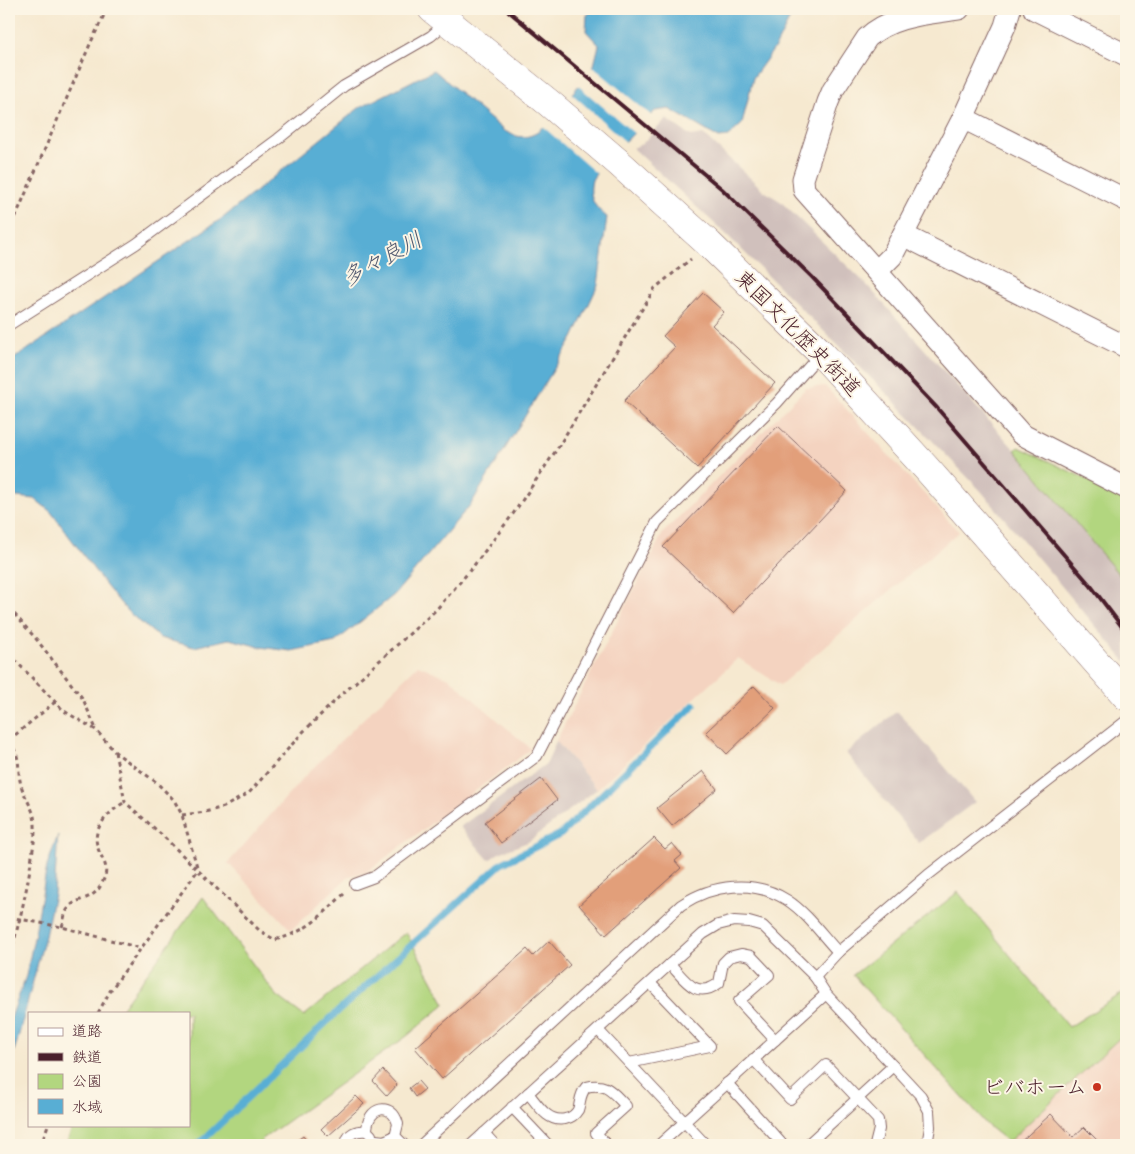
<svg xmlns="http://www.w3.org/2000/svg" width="1135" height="1154" font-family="Caveat,'Klee One',sans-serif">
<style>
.built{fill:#f4d3c0}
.industrial{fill:#d0c0bc}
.green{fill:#b2d67f;stroke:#7e7a55}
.water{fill:#58aed4;stroke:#516680}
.pier{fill:#f6e9d0}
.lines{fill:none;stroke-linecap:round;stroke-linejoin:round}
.stream{stroke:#58aed4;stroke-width:7}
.building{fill:#e29f7a}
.service-casing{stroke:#866665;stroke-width:12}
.minor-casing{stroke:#866665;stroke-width:23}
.trunk-casing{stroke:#866665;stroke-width:29}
.path{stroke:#866665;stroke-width:3;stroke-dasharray:4 4;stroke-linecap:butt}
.service{stroke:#fff;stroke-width:10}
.minor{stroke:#fff;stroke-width:21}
.trunk{stroke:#fff;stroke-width:28}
.rail{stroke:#4a1f2b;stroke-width:4}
.poi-dot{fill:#c8321e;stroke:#fcf5e5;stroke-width:2}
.labels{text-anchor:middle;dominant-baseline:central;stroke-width:4;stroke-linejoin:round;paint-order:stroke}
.street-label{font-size:21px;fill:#4a1f2b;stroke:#fcf5e5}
.poi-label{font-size:21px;fill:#4a1f2b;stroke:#fcf5e5;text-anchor:end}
.water-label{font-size:22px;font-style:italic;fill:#50586f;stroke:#fcf5e5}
</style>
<rect width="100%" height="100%" fill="#fcf5e5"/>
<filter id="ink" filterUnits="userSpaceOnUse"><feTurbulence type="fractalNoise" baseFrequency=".02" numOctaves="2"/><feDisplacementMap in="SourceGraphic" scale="10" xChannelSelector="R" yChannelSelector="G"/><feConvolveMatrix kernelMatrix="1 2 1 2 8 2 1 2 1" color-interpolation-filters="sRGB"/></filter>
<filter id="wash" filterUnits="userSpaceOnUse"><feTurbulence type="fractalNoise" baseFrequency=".0096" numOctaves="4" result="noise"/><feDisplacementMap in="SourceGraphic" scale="20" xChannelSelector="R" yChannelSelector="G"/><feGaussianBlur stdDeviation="1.12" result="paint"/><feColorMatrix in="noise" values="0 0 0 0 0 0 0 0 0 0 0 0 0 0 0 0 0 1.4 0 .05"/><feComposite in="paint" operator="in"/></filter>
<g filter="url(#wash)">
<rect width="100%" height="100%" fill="#f6e9d0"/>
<g class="built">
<polygon points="825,386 959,532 780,685 738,658 597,789 556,741 663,533 806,388"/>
<polygon points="418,665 449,678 531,749 365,873 349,876 291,930 228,863 305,776"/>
<polygon points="1126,1032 1126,1145 1004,1145"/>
</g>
<g class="industrial">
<polygon points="666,119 691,136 703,134 764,191 780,201 865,283 1015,450 1126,583 1126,662 981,491 890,397 727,235 633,148 642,144"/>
<polygon points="897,711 975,802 919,843 846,753"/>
<polygon points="556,741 597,789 528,842 499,853 489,860 460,827 547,763"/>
</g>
<g class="green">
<polygon points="1019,447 1126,498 1126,583 1015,450"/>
<polygon points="958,892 1069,1027 1126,991 1126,1032 1008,1142 988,1126 853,975"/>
<polygon points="203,897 276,995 304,1016 406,932 445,1004 407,1036 261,1140 265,1145 66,1145 73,1125 189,1125 189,1013 118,1013"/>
</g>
<g class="water">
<path d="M595 9H797L790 18 776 46 753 78 742 124 728 137 719 138 669 109 655 111C646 121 594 173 592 180 588 197 594 207 607 217L598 285 573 338 471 504 394 595 335 642 291 651 260 647 229 639 194 647 160 638 128 612 107 587 51 512 35 499 9 496V362L224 217 359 108 434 70 503 130C515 137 525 140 538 132L576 89 594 65 599 45 586 31 587 15Z"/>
<polygon points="58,835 54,894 45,936 17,1042 9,1065 9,1023 26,976 35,933 47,866"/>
</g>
<g class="pier">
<polygon points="591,65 653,117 636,135 576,84"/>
<polygon points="570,92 628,144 598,175 541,125"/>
</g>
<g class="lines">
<polyline class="stream" points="198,1145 334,1015 501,864 561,834 694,705"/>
</g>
<g id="blocks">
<g class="building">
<polygon points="703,293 724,312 712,325 775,383 697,468 624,401 675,347 663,336"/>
<polygon points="778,426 847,491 733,613 663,547"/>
<polygon points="754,686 775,708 727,754 706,732"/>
<polygon points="703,771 717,789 672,826 657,808"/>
<polygon points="541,779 557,800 501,843 485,822"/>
<polygon points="654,838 665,849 672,843 682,855 675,861 681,868 606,935 579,905"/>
<polygon points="549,941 570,965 442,1079 415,1048 527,949 533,956"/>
<polygon points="383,1070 397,1085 387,1096 373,1081"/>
<polygon points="418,1081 425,1089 415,1097 409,1088"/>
<polygon points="356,1096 364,1104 328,1136 321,1129"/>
<polygon points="1051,1114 1073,1137 1084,1127 1102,1145 1017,1145"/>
<polygon points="303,1136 310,1145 291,1145"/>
</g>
</g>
</g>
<g filter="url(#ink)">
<use href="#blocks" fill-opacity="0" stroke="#866665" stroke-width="1"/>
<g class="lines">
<defs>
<g id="service">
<polyline points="9,325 136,244 278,139 344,86 431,36 447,22"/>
<polyline points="355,884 374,877 537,756 657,522 777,403 821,353"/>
<path d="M670 964C686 981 696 1000 719 983L723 963 729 957 741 954 751 956 769 975 739 1001 775 1040"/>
<polyline points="815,977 838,952 928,875 1126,721"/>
<polyline points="598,1030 706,1145"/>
<polyline points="753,1059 790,1099 826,1065 878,1120 879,1129 875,1145"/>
<polyline points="629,1063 710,1046 650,983"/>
<polyline points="727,1083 783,1145"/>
<path d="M528 1093C538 1105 548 1123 565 1119 571 1118 575 1115 578 1110 581 1101 579 1096 586 1087 607 1082 612 1092 626 1106L596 1133 607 1145"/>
<polyline points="512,1107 548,1145"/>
<path d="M367 1131C367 1106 392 1101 398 1124L395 1136 384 1141 376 1140"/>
<polyline points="484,1133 495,1145"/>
<polyline points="395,1136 404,1145"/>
<path d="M346 1145C347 1133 356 1130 367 1131L371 1135"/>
<path d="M421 1145 681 905C713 884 753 879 787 900 807 913 822 935 838 952"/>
<polyline points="471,1145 703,934 718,925 734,921 749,922 763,926 815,977 826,994 921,1096 929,1111 930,1127 927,1145"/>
<polyline points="659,1145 826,994"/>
<polyline points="807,1145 893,1066"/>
</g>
<g id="minor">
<path d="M959 9C928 14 891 15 867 38L833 90 828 102 803 179 804 190 1021 434 1126 488"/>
<polyline points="1034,9 1126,55"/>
<polyline points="963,118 1126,200"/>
<polyline points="903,235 1126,347"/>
<polyline points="877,271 892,256 963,118 1005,26 1010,9"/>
</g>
<polyline id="trunk" points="432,9 549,103 619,163 709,244 821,353 927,469 1126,696"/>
</defs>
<use href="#service" class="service-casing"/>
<use href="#minor" class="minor-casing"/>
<use href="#trunk" class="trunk-casing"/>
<g class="path">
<polyline points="9,232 91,42 107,9"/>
<polyline points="9,608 37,640 83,699 96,729"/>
<polyline points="9,654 64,711 96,730 115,752 156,782 174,800 182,815 198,870"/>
<polyline points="9,740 55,702"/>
<path d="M9 741C23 761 16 765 21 785 24 796 31 805 34 816 37 831 33 848 31 862 26 896 18 927 9 960"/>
<path d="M115 752 125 802 163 836 259 930 275 940C310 930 318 918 344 894"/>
<polyline points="182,815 205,812 224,807 249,793 303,732 339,697 436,610 472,568 513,514 557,449 655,288 691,259"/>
<polyline points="9,917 62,927 140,948"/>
<path d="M62 927C64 921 64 914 68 909 76 896 94 903 103 881 111 864 100 859 97 845 92 827 111 810 125 802"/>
<polyline points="98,1013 110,991 198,870"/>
<polyline points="41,1145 48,1125"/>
</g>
<use href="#service" class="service"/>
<use href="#minor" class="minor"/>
<use href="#trunk" class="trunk"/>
<polyline class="rail" points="506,9 722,189 812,277 937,408 1091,586 1126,632"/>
</g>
</g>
<circle class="poi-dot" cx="1097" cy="1087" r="5"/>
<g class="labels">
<g class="street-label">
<text transform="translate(798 333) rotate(45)">東国文化歴史街道</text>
</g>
<g class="poi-label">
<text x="1087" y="1087">ビバホーム</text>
</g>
<g class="water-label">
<text transform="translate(382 259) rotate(-29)">多々良川</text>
</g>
</g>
<rect width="1135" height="1154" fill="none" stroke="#fcf5e5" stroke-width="30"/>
<rect x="28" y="1012" width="162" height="115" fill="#fcf5e5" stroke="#b59f9b"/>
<rect x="38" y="1028" width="25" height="8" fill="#ffffff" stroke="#b59f9b"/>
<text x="72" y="1036" font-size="15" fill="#4a1f2b">道路</text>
<rect x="38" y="1053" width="25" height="8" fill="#4a1f2b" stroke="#b59f9b"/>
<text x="72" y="1062" font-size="15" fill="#4a1f2b">鉄道</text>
<rect x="38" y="1074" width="25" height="15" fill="#b2d67f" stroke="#b59f9b"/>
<text x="72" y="1086" font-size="15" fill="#4a1f2b">公園</text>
<rect x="38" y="1099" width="25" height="15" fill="#58aed4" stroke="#b59f9b"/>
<text x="72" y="1112" font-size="15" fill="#4a1f2b">水域</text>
</svg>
